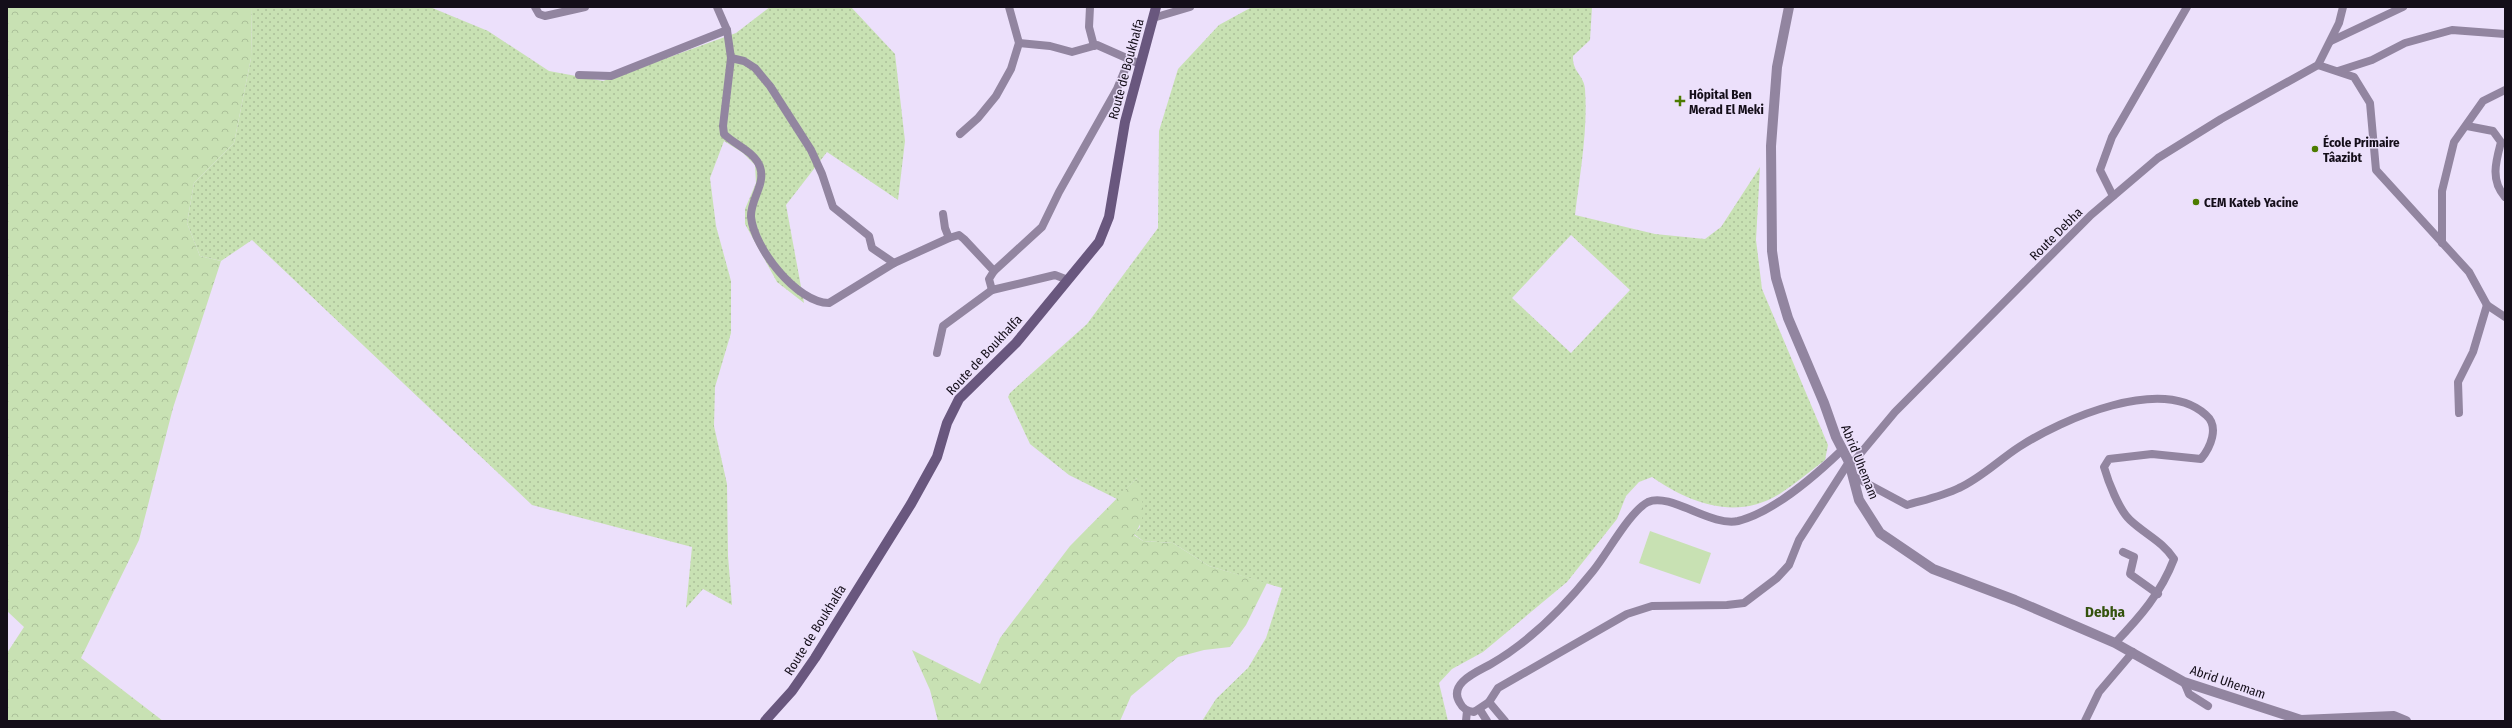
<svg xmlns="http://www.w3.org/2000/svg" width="2512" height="728" font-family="'Fira Sans Condensed',sans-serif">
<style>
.grass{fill:url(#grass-dots);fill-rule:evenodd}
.forest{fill:url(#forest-crowns)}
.park{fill:#c8e1b3}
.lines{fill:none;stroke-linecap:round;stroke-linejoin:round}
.minor{stroke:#9285a0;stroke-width:8}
.tertiary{stroke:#9285a0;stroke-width:10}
.secondary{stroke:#69577e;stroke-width:10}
.poi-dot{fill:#4c7b00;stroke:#ece0fb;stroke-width:1.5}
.labels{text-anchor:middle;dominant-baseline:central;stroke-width:3;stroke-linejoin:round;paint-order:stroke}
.street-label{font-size:13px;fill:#140e19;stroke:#ece0fb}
.poi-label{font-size:13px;font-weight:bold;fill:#140e19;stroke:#ece0fb;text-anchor:start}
.quarter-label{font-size:15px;font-weight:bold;fill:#34520d;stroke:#ece0fb}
</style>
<defs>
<pattern id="grass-dots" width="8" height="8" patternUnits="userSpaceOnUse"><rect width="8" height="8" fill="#c8e1b3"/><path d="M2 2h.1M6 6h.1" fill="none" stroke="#abc099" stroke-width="1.8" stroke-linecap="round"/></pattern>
<pattern id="forest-crowns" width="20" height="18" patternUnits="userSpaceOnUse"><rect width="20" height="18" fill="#c8e1b3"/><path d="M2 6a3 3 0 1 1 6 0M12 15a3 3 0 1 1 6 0" fill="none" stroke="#abc099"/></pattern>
</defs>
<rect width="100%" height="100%" fill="#ece0fb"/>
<g class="grass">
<polygon points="252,7 430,7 488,31 549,71 603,81 736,33 770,7 851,7 895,54 905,141 898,200 827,152 786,205 804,303 777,282 745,224 745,209 756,183 755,165 743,153 724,141 710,178 716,226 731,281 731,333 715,387 714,426 727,484 728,556 732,605 703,589 686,608 692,547 532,505 252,240 221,261 200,256 187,223 194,183 234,143 251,58"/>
<path d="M1252 7H1592L1590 40 1573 56C1572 72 1584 75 1585 89 1588 131 1580 172 1575 215L1655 234 1705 239 1721 227 1760 167 1756 240 1762 289 1828 445 1825 460C1810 471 1796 483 1781 493 1737 521 1691 504 1652 477L1639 482 1626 496 1617 519 1567 582 1483 652 1452 669 1439 683 1448 721H1202L1216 699 1248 668 1266 638 1282 588 1209 566 1173 543 1143 541 1134 534 1140 527 1137 478 1117 499 1069 475 1030 444 1008 397 1010 393 1087 324 1158 228 1159 131 1178 69 1219 25ZM1571 235 1630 290 1571 353 1512 298Z"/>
</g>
<g class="forest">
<polygon points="7,7 252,7 251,58 234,143 194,183 187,223 200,256 221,261 173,408 139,540 81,658 163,721 7,721 7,653 24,627 7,611"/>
<path d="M1137 478C1142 502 1149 513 1134 535L1143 541 1173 543 1209 566 1267 583 1246 625 1230 647 1204 650 1178 657 1131 696 1120 721H938L930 690 912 650 980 684 1000 638 1070 546Z"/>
</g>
<polygon class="park" points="1650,531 1711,553 1700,584 1639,563"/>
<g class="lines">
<g class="minor">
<polyline points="535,7 539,14 545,16 585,7"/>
<polyline points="1090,7 1089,27 1094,46"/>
<polyline points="1153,18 1190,7"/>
<path d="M727 30 731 58 723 126 724 134C735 145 755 152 760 167 766 184 750 200 751 217 754 248 797 303 829 303L894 263 949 238"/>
<polyline points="2331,41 2403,7"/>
<polyline points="1019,43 1050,46 1072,52 1097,45 1140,64"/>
<polyline points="731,58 744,61 755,68 770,86 811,150 822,174 833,207 869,236 872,248 894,263"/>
<polyline points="2318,65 2354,77 2370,103 2376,170 2469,272 2487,305 2505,317"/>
<polyline points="2338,71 2372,60 2405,43 2452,30 2505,34"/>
<polyline points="579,75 611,76 727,30 717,7"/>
<path d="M2467 126 2493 131 2501 142C2496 161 2490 180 2505 197"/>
<polyline points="960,134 978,118 996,96 1011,69 1019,43 1009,7"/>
<polyline points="2113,196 2100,170 2112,137 2187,7"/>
<polyline points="943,214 945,228 949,238 959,235 964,239 994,271"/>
<polyline points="2442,243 2442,191 2454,142 2483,101 2505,90"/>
<polyline points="1068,280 1055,275 992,290 989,279 994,271 1042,227 1059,192 1117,89 1129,60"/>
<polyline points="937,353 943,326 992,290"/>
<polyline points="2459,413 2458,382 2473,352 2487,305"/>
<path d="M1842 450C1816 475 1774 512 1738 521 1711 527 1670 492 1648 502 1630 511 1607 554 1593 571 1565 606 1531 641 1491 664 1479 671 1447 683 1460 703 1463 709 1467 711 1474 712L1489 702 1498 688 1627 614 1652 606 1727 605 1744 603 1777 578 1789 565 1799 540 1849 462"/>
<polyline points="1850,466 1895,412 2091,215 2158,158 2221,119 2318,65 2339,23 2343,7"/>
<path d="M1853 476 1907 505C1924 500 1943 496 1959 488 1981 478 1999 460 2019 447 2062 419 2162 375 2206 415 2220 427 2210 448 2201 459L2152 454 2109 459 2104 467C2108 481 2119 510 2130 520 2146 535 2162 541 2174 559 2161 593 2140 617 2115 643"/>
<polyline points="2123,552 2134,557 2130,574 2158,594"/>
<polyline points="2184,682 2189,694 2208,706"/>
<polyline points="1489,702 1505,721"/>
<polyline points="1480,710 1487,721"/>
<polyline points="1466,721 1467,711"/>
<polyline points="2085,721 2099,692 2133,652"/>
</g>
<polyline class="tertiary" points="1789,7 1777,67 1771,146 1772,251 1776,278 1788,318 1824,403 1836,437 1849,462 1859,500 1880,533 1933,569 2015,600 2115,643 2184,682 2301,720 2394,716 2406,721"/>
<polyline class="secondary" points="765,721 792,691 815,658 911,504 937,457 947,423 959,399 1016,343 1099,242 1109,217 1125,122 1156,7"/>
</g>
<g class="poi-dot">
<path d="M1678 95h4v4h4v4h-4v4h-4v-4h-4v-4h4z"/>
<circle cx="2315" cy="149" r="4"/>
<circle cx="2196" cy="202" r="4"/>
</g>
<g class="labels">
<g class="street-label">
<text transform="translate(1126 69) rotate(-75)">Route de Boukhalfa</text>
<text transform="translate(2056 234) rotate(-45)">Route Debha</text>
<text transform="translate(984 355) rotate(-47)">Route de Boukhalfa</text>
<text transform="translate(1860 462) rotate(68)">Abrid Uhemam</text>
<text transform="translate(815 630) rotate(-58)">Route de Boukhalfa</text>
<text transform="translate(2228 682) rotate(19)">Abrid Uhemam</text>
</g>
<g class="poi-label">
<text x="1689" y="94">Hôpital Ben<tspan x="1689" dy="15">Merad El Meki</tspan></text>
<text x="2323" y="142">École Primaire<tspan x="2323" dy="15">Tâazibt</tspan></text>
<text x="2204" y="202">CEM Kateb Yacine</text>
</g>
<g class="quarter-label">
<text x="2105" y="612">Debḥa</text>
</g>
</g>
<rect width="2512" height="728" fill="none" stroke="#140e19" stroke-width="16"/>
</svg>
